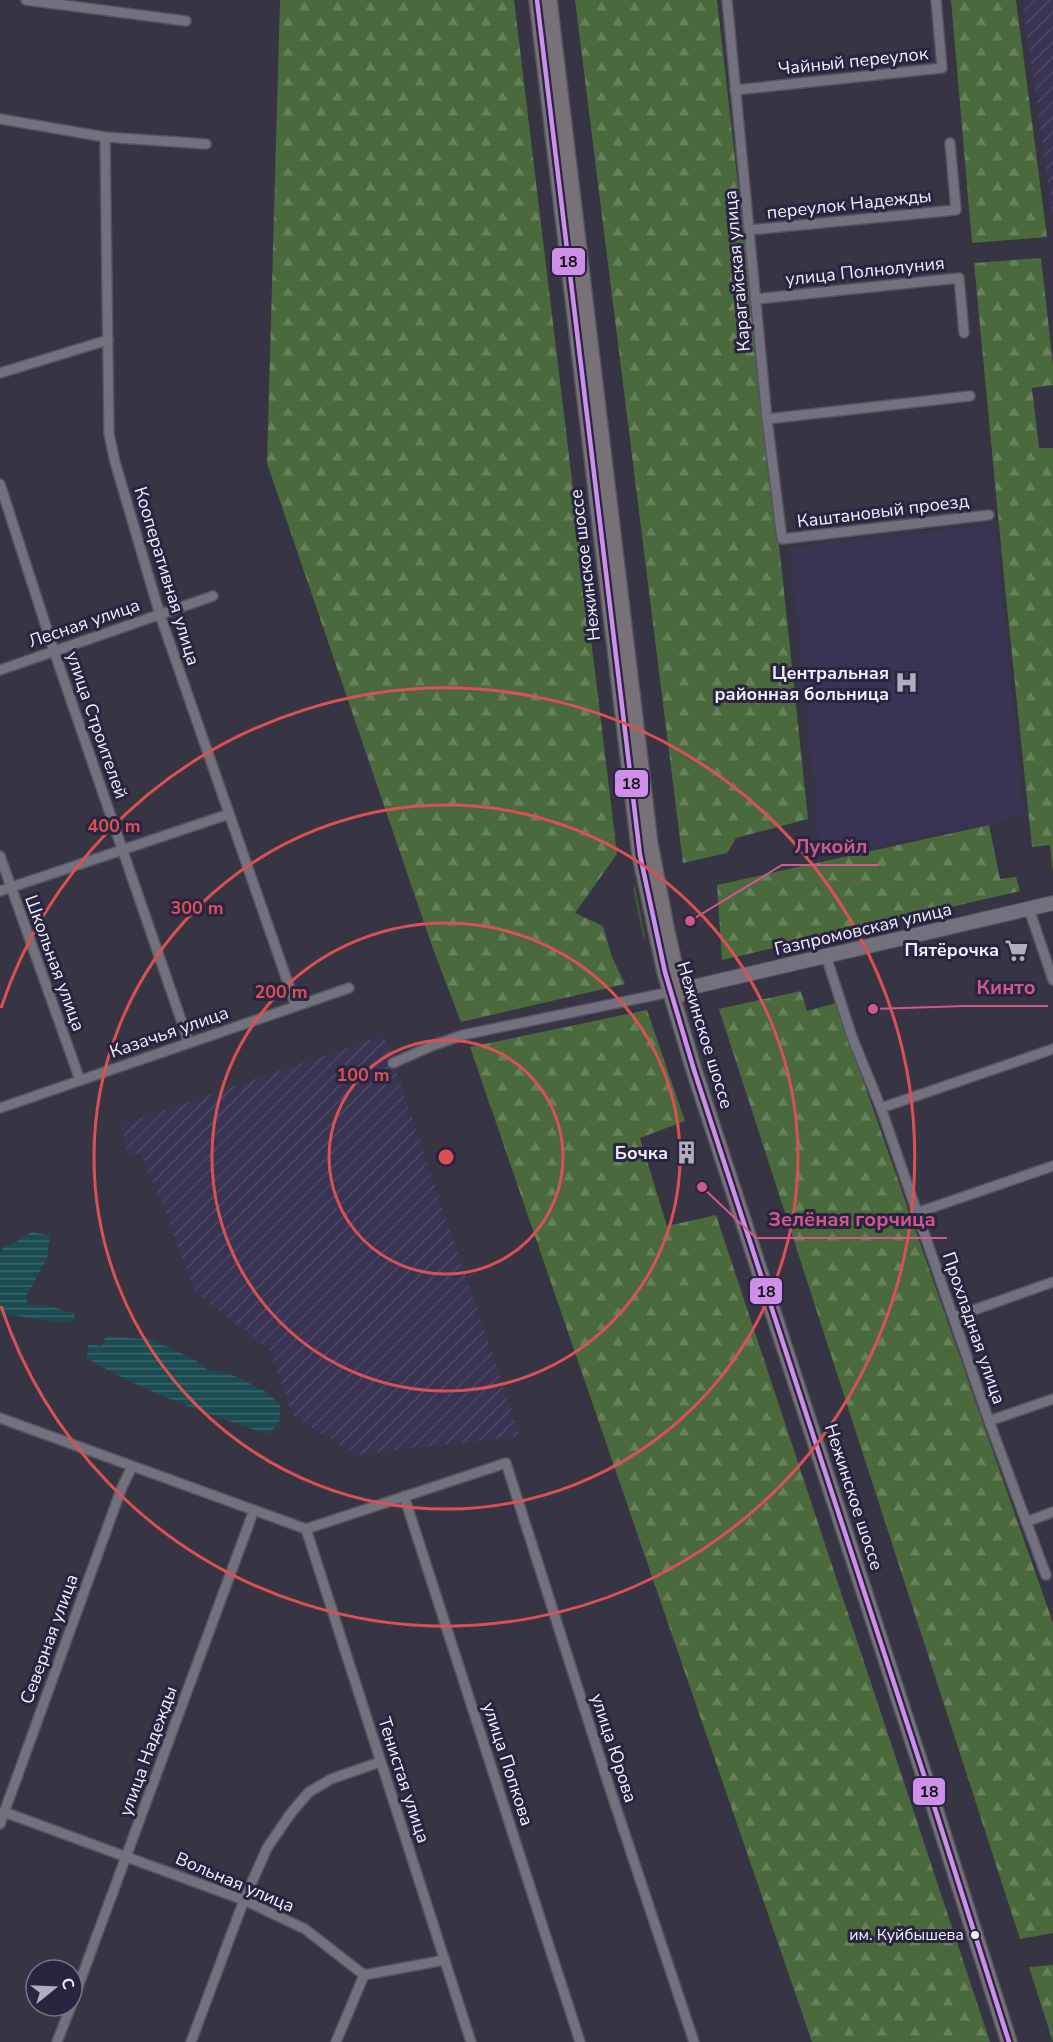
<svg xmlns="http://www.w3.org/2000/svg" width="1053" height="2042" font-family="'Nunito Sans',sans-serif">
<style>
.built{fill:#3a3454}
.industrial{fill:url(#industrial-furrows)}
.green{fill:#3e5535}
.forest{fill:url(#forest-firs)}
.water{fill:url(#water-rules)}
.lines{fill:none;stroke-linecap:round;stroke-linejoin:round}
.street-casing{stroke:#565360;stroke-width:12}
.secondary-casing{stroke:#565360;stroke-width:16}
.primary-casing{stroke:#565360;stroke-width:18}
.street{stroke:#73717e;stroke-width:9}
.secondary{stroke:#73717e;stroke-width:14}
.primary{stroke:#797178;stroke-width:15}
.bus-1-casing{stroke:#29243f;stroke-width:9}
.bus-1{stroke:#ce8fe9;stroke-width:4.5}
.ring{fill:none;stroke:#db5053;stroke-width:3}
.bus-dot{fill:#f1effe;stroke:#29243f;stroke-width:2}
.labels{text-anchor:middle;dominant-baseline:central;stroke-width:6;stroke-linejoin:round;paint-order:stroke}
.bus-label{font-size:16px;fill:#f1effe;stroke:#29243f;text-anchor:end}
.street-label{font-size:18px;fill:#f1effe;stroke:#29243f}
.poi-label{font-size:18px;font-weight:bold;fill:#f1effe;stroke:#29243f;text-anchor:end}
.centre{fill:#db5053;stroke:#29243f;stroke-width:3}
.ring-label{font-size:18px;text-anchor:middle;font-weight:bold;fill:#db5053;stroke:#29243f;stroke-width:6;stroke-linejoin:round;paint-order:stroke}
.leader{fill:none;stroke:#d0588c;stroke-width:2}
.callout-dot{fill:#d0588c;stroke:#29243f;stroke-width:2}
.callout-label{font-size:20px;text-anchor:middle;font-weight:bold;fill:#d0588c;stroke:#29243f;stroke-width:6;stroke-linejoin:round;paint-order:stroke}
.line-badge{stroke:#29243f;stroke-width:2}
.pale-badge-label{font-size:16px;text-anchor:middle;font-weight:bold;fill:#111}
</style>
<defs>
<pattern id="industrial-furrows" width="10" height="10" patternUnits="userSpaceOnUse" patternTransform="scale(1.5)"><rect width="10" height="10" fill="#3a3454"/><path d="M-1 1l2-2M0 10L10 0M9 11l2-2" fill="none" stroke="#4d4865"/></pattern>
<pattern id="forest-firs" width="22" height="20" patternUnits="userSpaceOnUse" patternTransform="scale(1.5)"><rect width="22" height="20" fill="#4a6a3d"/><path d="M5 1l3.5 6h-7zM16 11l3.5 6h-7z" fill="#65805a"/></pattern>
<pattern id="water-rules" width="6" height="5" patternUnits="userSpaceOnUse" patternTransform="scale(1.5)"><rect width="6" height="5" fill="#1b4c52"/><path d="M0 2.5h6" fill="none" stroke="#3d666c"/></pattern>
</defs>
<rect width="100%" height="100%" fill="#373444"/>
<polygon class="built" points="996,524 1023,816 821,857 790,549"/>
<g class="industrial">
<polygon points="1022,0 1053,0 1053,215 1026,28"/>
<polygon points="384,1035 520,1436 356,1455 293,1416 269,1349 195,1293 167,1216 140,1153 129,1156 121,1125"/>
</g>
<polygon class="green" points="635,884 646,941 643,937 633,890"/>
<g class="forest">
<polygon points="280,0 514,0 617,854 575,913 603,926 612,957 625,984 461,1022 433,949 267,463"/>
<polygon points="575,0 717,0 782,572 808,819 736,838 727,853 683,863"/>
<polygon points="951,0 1016,0 1047,237 972,243"/>
<polygon points="1041,258 1053,365 1053,385 1032,388 1039,448 1053,448 1053,873 1050,845 1032,847 1005,588 974,263"/>
<polygon points="989,825 1000,879 1016,877 1020,891 722,960 717,885"/>
<polygon points="801,991 807,1011 836,1003 1053,1623 1053,1933 1020,1939 719,1009"/>
<polygon points="647,1010 685,1121 640,1138 667,1226 716,1215 990,2042 812,2042 470,1047"/>
<polygon points="1053,1965 1053,2042 1029,1967"/>
</g>
<g class="water">
<polygon points="32,1232 50,1236 47,1259 26,1296 27,1304 49,1306 74,1313 75,1321 61,1323 0,1313 0,1254 3,1247 16,1242"/>
<path d="M106 1336 153 1340 197 1361 206 1369 235 1376 266 1392 280 1404C281 1420 281 1426 266 1434 205 1412 142 1392 87 1358L88 1344 101 1346Z"/>
</g>
<g class="lines">
<defs>
<g id="street">
<polyline points="26,0 186,21"/>
<polyline points="727,0 767,419 782,539 989,515"/>
<polyline points="735,90 942,68 936,0"/>
<polyline points="0,119 105,137 206,144"/>
<polyline points="105,137 109,434 115,462 160,615 296,1006"/>
<polyline points="750,230 956,210 950,143"/>
<polyline points="756,299 959,278 964,333"/>
<polyline points="0,373 108,340"/>
<polyline points="767,419 970,396"/>
<polyline points="0,484 54,651 189,1043"/>
<polyline points="0,670 213,596"/>
<polyline points="0,856 80,1080"/>
<polyline points="0,891 229,814"/>
<polyline points="1029,909 1053,980"/>
<polyline points="826,956 852,1037 881,1108 989,1421 1046,1575"/>
<polyline points="393,1063 434,1045 463,1035 670,992"/>
<polyline points="0,1108 349,988"/>
<polyline points="881,1108 1053,1049"/>
<polyline points="916,1213 1053,1166"/>
<polyline points="954,1317 1053,1282"/>
<polyline points="0,1418 306,1529 506,1463 610,1789 694,2042"/>
<polyline points="989,1421 1053,1399"/>
<polyline points="404,1496 580,2042"/>
<polyline points="1026,1522 1053,1512"/>
<polyline points="306,1529 471,2042"/>
<polyline points="4,1812 244,1900 305,1929 364,1975 445,1960"/>
<polyline points="0,1824 122,1487 132,1467"/>
<polyline points="72,2003 254,1510"/>
<polyline points="57,2042 71,2006"/>
<polyline points="191,2042 244,1900 267,1848 291,1813 309,1792 331,1779 380,1762"/>
<polyline points="336,2042 364,1975"/>
</g>
<polyline id="secondary" points="680,990 1053,903"/>
<g id="primary">
<polyline points="537,0 640,855 665,972 694,1070 936,1812 1009,2042"/>
<polyline points="549,0 650,844 667,932 681,994"/>
</g>
</defs>
<use href="#street" class="street-casing"/>
<use href="#secondary" class="secondary-casing"/>
<use href="#primary" class="primary-casing"/>
<use href="#street" class="street"/>
<use href="#secondary" class="secondary"/>
<use href="#primary" class="primary"/>
<defs>
<polyline id="bus-1" points="537,0 640,855 665,972 694,1070 936,1812 1009,2042"/>
</defs>
<use href="#bus-1" class="bus-1-casing"/>
<use href="#bus-1" class="bus-1"/>
</g>
<g class="ring">
<circle cx="446" cy="1157" r="117"/>
<circle cx="446" cy="1157" r="234"/>
<circle cx="446" cy="1157" r="352"/>
<path d="M1 1008A469 469 0 1 1 1 1306"/>
</g>
<defs>
<symbol id="hospital-bare" viewBox="-9 -9 18 18"><path d="M-5-5h3v3.5h4V-5h3V5h-3V1.5h-4V5h-3Z" fill="#b0aebd" stroke="#29243f" stroke-width="2.5" paint-order="stroke"/></symbol>
<symbol id="supermarket-bare" viewBox="-9 -9 18 18"><path d="M-6-5.5h2.5l.6 2H6L4.5 2H-2.5L-4.4-4H-6ZM-1.5 3.2a1.3 1.3 0 1 0 .1 0ZM3 3.2a1.3 1.3 0 1 0 .1 0Z" fill="#b0aebd" stroke="#29243f" stroke-width="2.5" paint-order="stroke"/></symbol>
<symbol id="building-bare" viewBox="-9 -9 18 18"><path d="M-4-6H4V6H1V3H-1V6H-4ZM-2.5-4.3h1.7v1.8h-1.7ZM.8-4.3h1.7v1.8H.8ZM-2.5-1h1.7V.8h-1.7ZM.8-1h1.7V.8H.8Z" fill="#b0aebd" stroke="#29243f" stroke-width="2.5" paint-order="stroke"/></symbol>
</defs>
<g fill-rule="evenodd">
<use href="#hospital-bare" x="890" y="666" width="33" height="33"/>
<use href="#supermarket-bare" x="1000" y="934" width="33" height="33"/>
<use href="#building-bare" x="670" y="1136" width="33" height="33"/>
</g>
<circle class="bus-dot" cx="975" cy="1935" r="5"/>
<g class="labels">
<g class="bus-label">
<text x="964" y="1935">им. Куйбышева</text>
</g>
<g class="street-label">
<text transform="translate(853 61) rotate(-6)">Чайный переулок</text>
<text transform="translate(849 204) rotate(-6)">переулок Надежды</text>
<text transform="translate(737 271) rotate(-95)">Карагайская улица</text>
<text transform="translate(865 271) rotate(-6)">улица Полнолуния</text>
<text transform="translate(883 511) rotate(-7)">Каштановый проезд</text>
<text transform="translate(585 565) rotate(-97)">Нежинское шоссе</text>
<text transform="translate(167 576) rotate(73)">Кооперативная улица</text>
<text transform="translate(84 623) rotate(-19)">Лесная улица</text>
<text transform="translate(97 725) rotate(71)">улица Строителей</text>
<text transform="translate(863 929) rotate(-13)">Газпромовская улица</text>
<text transform="translate(55 963) rotate(70)">Школьная улица</text>
<text transform="translate(169 1032) rotate(-19)">Казачья улица</text>
<text transform="translate(705 1035) rotate(73)">Нежинское шоссе</text>
<text transform="translate(974 1328) rotate(71)">Прохладная улица</text>
<text transform="translate(854 1497) rotate(72)">Нежинское шоссе</text>
<text transform="translate(49 1639) rotate(-70)">Северная улица</text>
<text transform="translate(614 1748) rotate(72)">улица Юрова</text>
<text transform="translate(148 1751) rotate(-70)">улица Надежды</text>
<text transform="translate(508 1764) rotate(72)">улица Попкова</text>
<text transform="translate(404 1780) rotate(72)">Тенистая улица</text>
<text transform="translate(235 1882) rotate(23)">Вольная улица</text>
</g>
<g class="poi-label">
<text x="889" y="673">Центральная<tspan x="889" dy="21">районная больница</tspan></text>
<text x="999" y="950">Пятёрочка</text>
<text x="668" y="1153">Бочка</text>
</g>
</g>
<circle cx="446" cy="1157" r="9" class="centre"/>
<g class="ring-label">
<text x="114" y="832">400 m</text>
<text x="197" y="914">300 m</text>
<text x="281" y="998">200 m</text>
<text x="363" y="1081">100 m</text>
</g>
<path class="leader" d="M690 921L782 865H879M873 1009L965 1006H1048M702 1187L756 1238H947"/>
<g class="callout-dot">
<circle cx="690" cy="921" r="6"/>
<circle cx="873" cy="1009" r="6"/>
<circle cx="702" cy="1187" r="6"/>
</g>
<g class="callout-label">
<text x="831" y="853">Лукойл</text>
<text x="1006" y="994">Кинто</text>
<text x="852" y="1226">Зелёная горчица</text>
</g>
<g class="line-badge">
<rect x="551" y="247" width="35" height="29" rx="6" fill="#ce8fe9"/>
<rect x="614" y="769" width="35" height="29" rx="6" fill="#ce8fe9"/>
<rect x="749" y="1277" width="34" height="28" rx="6" fill="#ce8fe9"/>
<rect x="912" y="1777" width="34" height="29" rx="6" fill="#ce8fe9"/>
</g>
<g class="pale-badge-label">
<text x="568" y="267">18</text>
<text x="631" y="789">18</text>
<text x="766" y="1297">18</text>
<text x="929" y="1797">18</text>
</g>
<g transform="translate(54 1988) rotate(72)"><circle r="28" fill="#29243f" stroke="#79758b" stroke-width="1.5"/>
<path d="M0-4.5L10 22L0 15L-10 22Z" fill="#b0aebd"/>
<text y="-9" font-size="16" font-weight="bold" text-anchor="middle" fill="#f1effe">С</text>
</g>
</svg>
